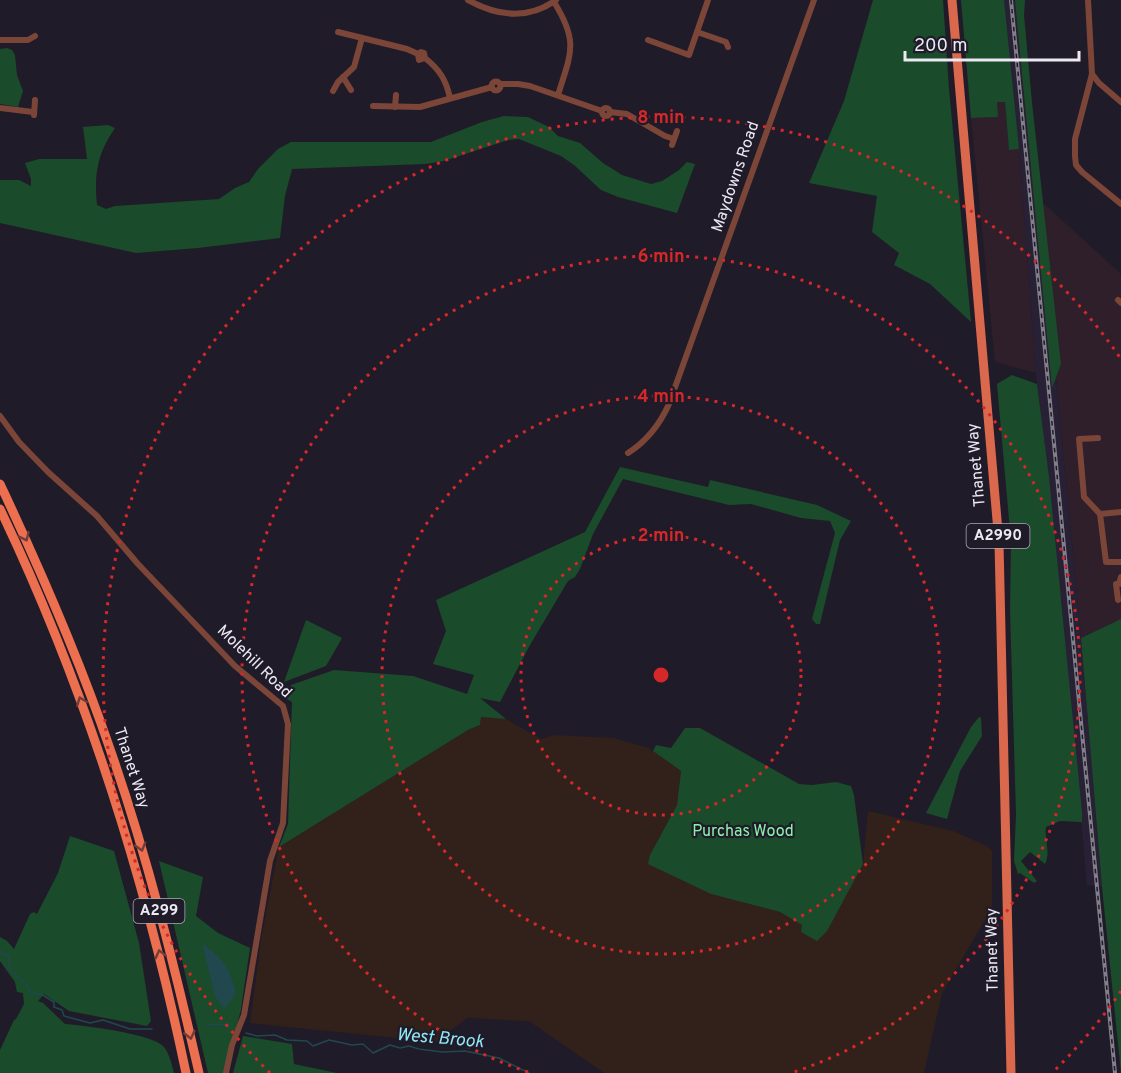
<svg xmlns="http://www.w3.org/2000/svg" width="1121" height="1073" font-family="Overpass,sans-serif">
<style>
.commercial{fill:#2e1f2b}
.industrial{fill:#32201a}
.built{fill:#282035}
.green{fill:#1a4b2b}
.water{fill:#20484e}
.lines{fill:none;stroke-linecap:round;stroke-linejoin:round}
.stream{stroke:#20484e;stroke-width:1.5}
.minor{stroke:#7b4538;stroke-width:6}
.primary{stroke:#d9684d;stroke-width:9}
.trunk{stroke:#ec6f50;stroke-width:9}
.rail-casing{stroke:#827e8a;stroke-width:4}
.rail{stroke:#201b29;stroke-width:1.5;stroke-dasharray:4.5;stroke-linecap:butt}
.oneway{stroke:#723d39}
.ring{fill:none;stroke:#d62828;stroke-width:3;stroke-dasharray:3 6}
.labels{text-anchor:middle;dominant-baseline:central;stroke-width:4.5;stroke-linejoin:round;paint-order:stroke}
.shield{fill:#201b29;stroke:#afabb6;stroke-width:1.5}
.shield-label{font-size:15px;font-weight:bold;fill:#ece9f3}
.street-label{font-size:16px;fill:#ece9f3;stroke:#201b29}
.park-label{font-size:16px;fill:#88f3a9;stroke:#201b29}
.water-label{font-size:18px;font-style:italic;fill:#91e8f7;stroke:#201b29}
.centre{fill:#d62828;stroke:#201b29;stroke-width:3}
.ring-label{font-size:18px;text-anchor:middle;font-weight:bold;fill:#d62828;stroke:#201b29;stroke-width:4.5;stroke-linejoin:round;paint-order:stroke}
</style>
<rect width="100%" height="100%" fill="#201b29"/>
<g class="commercial">
<polygon points="997,102 1005,102 1009,149 1019,149 1036,373 995,362 971,118 997,117"/>
<polygon points="1043,203 1121,274 1121,619 1081,638 1056,377 1061,364"/>
</g>
<polygon class="industrial" points="481,717 506,719 541,739 554,735 613,738 649,748 681,771 677,805 650,855 711,894 780,912 802,925 863,864 868,811 953,831 987,846 992,851 992,908 942,993 924,1073 604,1073 529,1021 467,1018 436,1042 250,1023 262,934 279,847 468,730 480,725"/>
<polygon class="built" points="999,0 1025,0 1024,15 1032,103 1061,364 1056,379 1081,638 1102,887 1087,885 1062,606 1036,373 1019,149"/>
<g class="green">
<polygon points="873,0 943,0 949,89 971,322 930,284 894,265 899,253 872,232 877,196 809,183 844,101"/>
<polygon points="961,0 1004,0 1019,149 1009,150 1005,102 997,102 998,117 971,118"/>
<polygon points="1015,0 1025,0 1024,15 1032,103 1061,364 1052,388"/>
<polygon points="7,48 12,50 15,55 17,75 23,91 18,107 0,104 0,49"/>
<path d="M504 116 528 117 549 127 558 136 580 143 603 163 622 175 651 184 662 181 679 170 687 162 695 164 677 213 618 197 601 190 574 165 561 156 519 139 508 140 444 161 426 164 292 169 285 196 280 238 198 248 136 253 0 223V180H19L31 186V179L25 163 39 159H87L83 127 108 125 115 128C97 154 94 174 97 205L106 209 115 206 219 199 235 188 249 182 258 169 278 149 291 142H431L482 122Z"/>
<path d="M1012 375 1037 384 1049 477 1082 812V822L1060 821 1046 827C1044 839 1051 852 1045 864L1030 852 1021 861 1037 881 1034 883 1020 873 1018 874 1014 861 1016 814 1010 610 1011 542 997 384Z"/>
<polygon points="620,467 708,487 710,480 817,505 851,521 840,540 820,624 816,624 812,619 835,533 830,521 801,518 751,504 729,505 623,479 593,534 580,569 575,577 568,581 530,645 500,702 480,698 506,719 481,717 480,725 468,730 279,847 288,824 292,702 287,699 291,685 334,670 413,676 467,694 474,675 433,664 446,631 436,600 585,532"/>
<polygon points="1121,619 1121,1073 1102,887 1081,638"/>
<polygon points="306,620 342,638 326,666 284,682"/>
<polygon points="979,717 981,718 982,736 960,771 947,819 926,813 971,727"/>
<polygon points="685,728 700,728 799,784 812,785 836,782 851,786 854,795 863,864 827,931 817,941 801,932 802,925 780,912 711,894 648,864 650,855 677,805 681,771 653,751 656,745 671,748"/>
<path d="M70 836 114 851 139 943 151 1021 147 1026 69 1011 44 994 38 1001 43 1003 65 1024C82 1025 154 1034 164 1047 169 1053 172 1065 174 1073H0V1050L14 1020 16 1019 24 1004 23 993 17 992 15 982 0 961V937L7 941 14 949 30 914 34 912 37 914 58 873Z"/>
<polygon points="159,861 203,877 196,916 218,933 250,948 241,1009 225,1073 208,1073"/>
<polygon points="243,1036 292,1044 294,1064 337,1073 233,1073"/>
</g>
<path class="water" d="M202 943C224 960 229 966 236 993L224 1009 215 996Z"/>
<g class="lines">
<g class="stream">
<polyline points="0,950 3,954 8,955 10,970 24,982 31,993 41,994 54,1002 54,1007 62,1010 64,1016 90,1023 103,1020 130,1029 152,1029"/>
<polyline points="206,1025 223,1024 231,1028"/>
<polyline points="246,1033 257,1036 275,1035 287,1040 307,1041 313,1046 329,1040 352,1045 363,1044 373,1053 390,1045 400,1048 409,1046 419,1049 442,1052 465,1051 499,1058 529,1073"/>
</g>
<g class="minor">
<path d="M468 0C497 16 528 20 556 0"/>
<polyline points="1088,0 1092,74 1075,139 1075,156 1076,165 1082,172 1121,204"/>
<path d="M554 2C579 42 571 53 558 95"/>
<polyline points="338,32 407,49 418,54"/>
<polyline points="697,32 726,42 728,47"/>
<polyline points="0,40 28,40 35,36"/>
<polyline points="648,40 689,55 708,0"/>
<path d="M425 58 419 60 418 54 421 52 424 53 425 58C440 70 446 80 450 98"/>
<polyline points="1092,74 1099,83 1121,102"/>
<polyline points="343,77 351,90"/>
<circle cx="496" cy="86" r="4.5"/>
<polyline points="501,84 518,84 530,86 602,111"/>
<polyline points="333,91 338,82 354,67 362,38"/>
<polyline points="373,106 420,107 492,87"/>
<polyline points="395,107 396,95"/>
<circle cx="606" cy="112" r="4"/>
<polyline points="0,108 33,112"/>
<polyline points="610,112 627,114 665,136 674,139"/>
<polyline points="34,115 35,100"/>
<polyline points="672,145 677,131"/>
<polyline points="1118,300 1121,303"/>
<polyline points="0,416 19,442 48,472 97,516 138,564 235,666 283,706 288,724 283,823 270,861 244,1015 232,1045 226,1073"/>
<polyline points="1098,438 1079,439 1084,497 1100,514 1106,562 1121,562"/>
<path d="M628 453C647 441 660 424 669 404L814 0"/>
<polyline points="1100,514 1121,512"/>
<polyline points="1118,600 1116,584 1119,584 1121,577"/>
</g>
<polyline class="primary" points="952,0 999,543 1011,1073"/>
<g class="trunk">
<path d="M0 484C41 571 79 658 110 749 147 855 174 964 199 1073"/>
<path d="M0 509C86 689 145 877 186 1073"/>
</g>
<defs>
<polyline id="rail" points="1011,0 1115,1073"/>
</defs>
<use href="#rail" class="rail-casing"/>
<use href="#rail" class="rail"/>
</g>
<defs><path id="oneway-chevron" d="M-2-3.5L2.5 0L-2 3.5" fill="none" stroke-width="1.6" stroke-linecap="round" stroke-linejoin="round" transform="scale(1.5)"/></defs>
<g class="oneway">
<use href="#oneway-chevron" transform="translate(25 537) rotate(65)"/>
<use href="#oneway-chevron" transform="translate(81 701) rotate(-111)"/>
<use href="#oneway-chevron" transform="translate(141 847) rotate(74)"/>
<use href="#oneway-chevron" transform="translate(160 954) rotate(-104)"/>
<use href="#oneway-chevron" transform="translate(190 1035) rotate(77)"/>
</g>
<g class="ring">
<circle cx="661" cy="675" r="140"/>
<circle cx="661" cy="675" r="279"/>
<path d="M528 1072A419 419 0 1 1 794 1072"/>
<path d="M1121 991A558 558 0 0 1 1052 1073M270 1073A558 558 0 1 1 1121 359"/>
</g>
<g class="labels">
<g class="shield">
<rect x="966.5" y="524" width="63" height="24" rx="4.5"/>
<rect x="133.5" y="899" width="51" height="24" rx="4.5"/>
</g>
<g class="shield-label">
<text x="998" y="536">A2990</text>
<text x="159" y="911">A299</text>
</g>
<g class="street-label">
<text transform="translate(736 177) rotate(-71)">Maydowns Road</text>
<text transform="translate(977 465) rotate(-95)">Thanet Way</text>
<text transform="translate(254 662) rotate(44)">Molehill Road</text>
<text transform="translate(131 768) rotate(72)">Thanet Way</text>
<text transform="translate(993 950) rotate(-91)">Thanet Way</text>
</g>
<g class="park-label">
<text x="743" y="832">Purchas Wood</text>
</g>
<g class="water-label">
<text transform="translate(440 1039) rotate(5)">West Brook</text>
</g>
</g>
<circle cx="661" cy="675" r="9" class="centre"/>
<g class="ring-label">
<text x="661" y="123">8 min</text>
<text x="661" y="262">6 min</text>
<text x="661" y="402">4 min</text>
<text x="661" y="541">2 min</text>
</g>
<path d="M905 51v9h174v-9" fill="none" stroke="#ece9f3" stroke-width="3"/>
<text x="914" y="51" font-size="18" fill="#ece9f3" stroke="#201b29" stroke-width="4.5" paint-order="stroke">200 m</text>
</svg>
